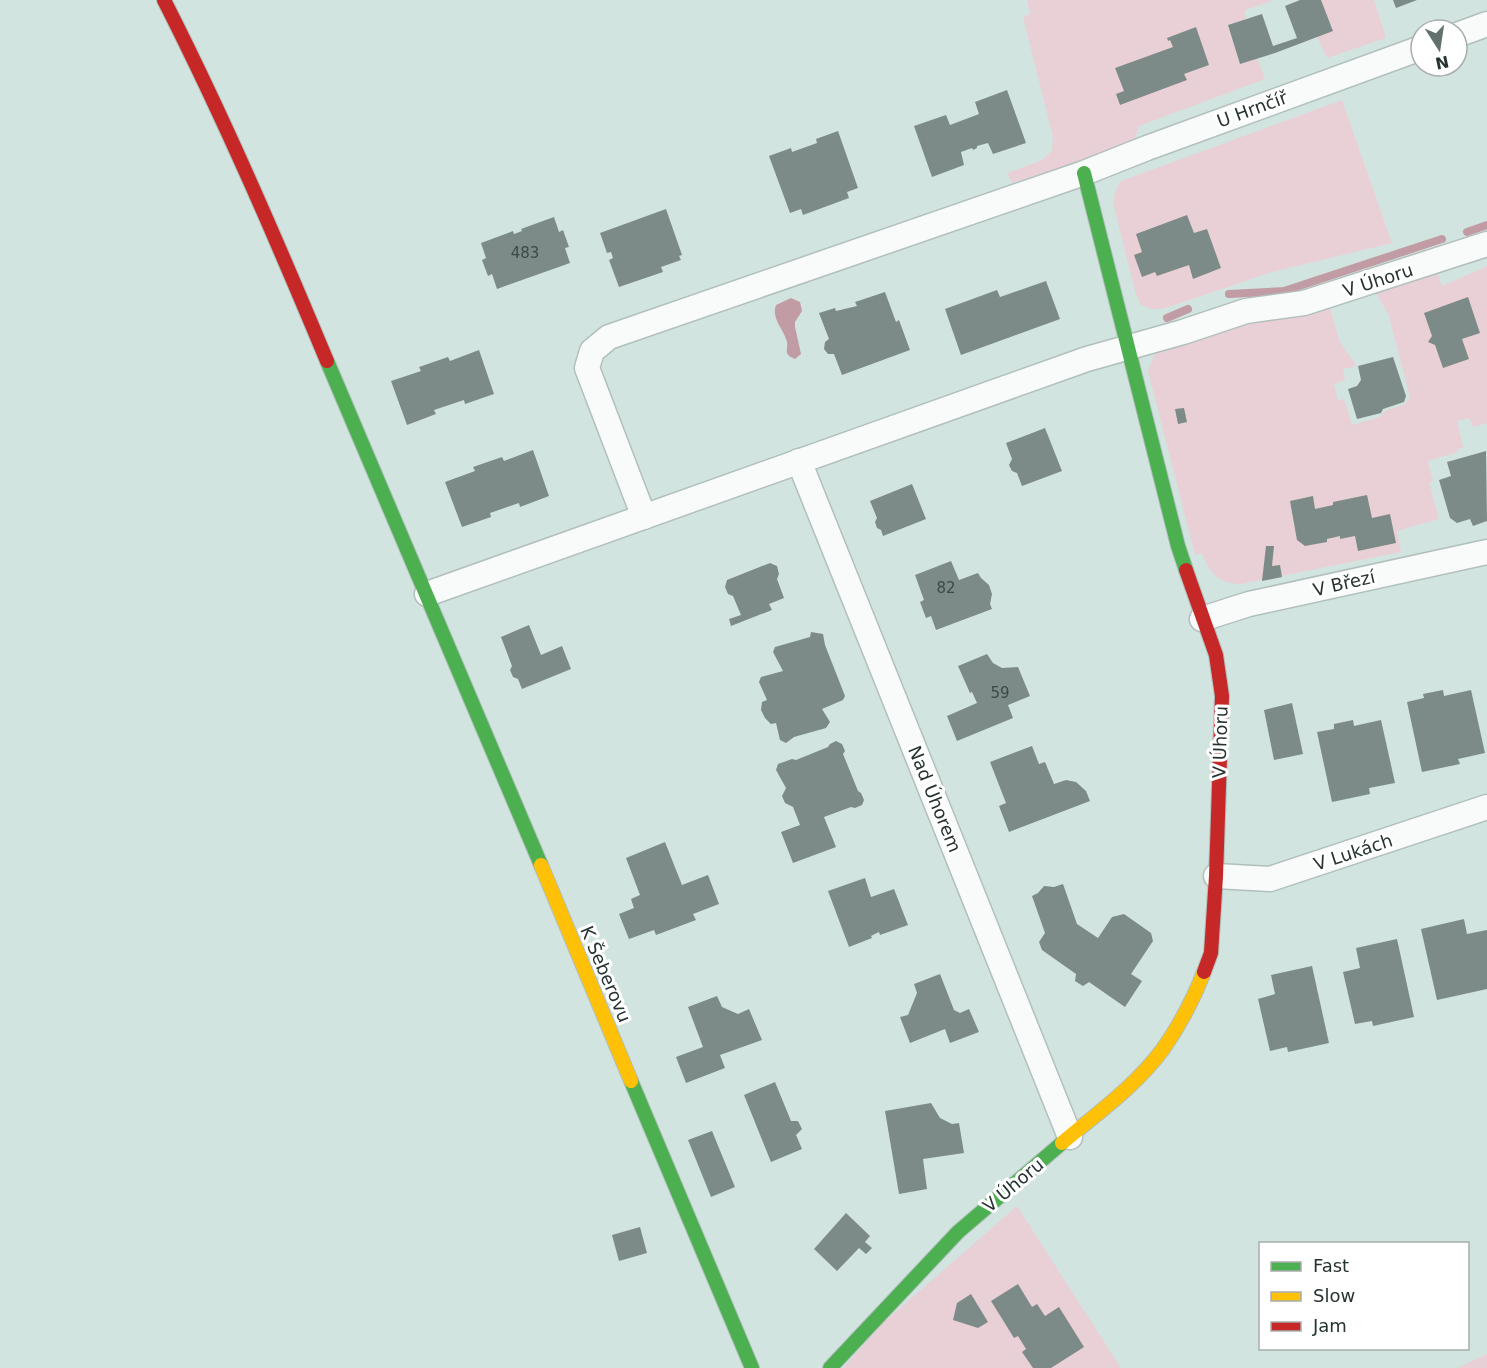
<svg xmlns="http://www.w3.org/2000/svg" width="1487" height="1368" font-family="'DejaVu Sans',sans-serif">
<style>
.green{fill:#e9d0d6}
.water{fill:#c19ca5}
.lines{fill:none;stroke-linecap:round;stroke-linejoin:round}
.stream{stroke:#c19ca5;stroke-width:8}
.building{fill:#7d8b88}
.street-casing{stroke:#b1bfbd;stroke-width:27}
.fast-casing{stroke:#b1bfbd;stroke-width:16}
.slow-casing{stroke:#b1bfbd;stroke-width:16}
.jam-casing{stroke:#b1bfbd;stroke-width:16}
.street{stroke:#f8fbfa;stroke-width:24}
.fast{stroke:#4caf50;stroke-width:14}
.slow{stroke:#ffc107;stroke-width:14}
.jam{stroke:#c62828;stroke-width:14}
.labels{text-anchor:middle;dominant-baseline:central;stroke-width:6;stroke-linejoin:round;paint-order:stroke}
.number-label{font-size:15px;fill:#3c4947}
.street-label{font-size:18px;fill:#263331;stroke:#fff}
</style>
<rect width="100%" height="100%" fill="#d2e4e0"/>
<g class="green">
<polygon points="1027,0 1274,0 1245,10 1246,19 1228,25 1239,62 1257,57 1265,79 1139,126 1135,139 1087,160 1012,183 1007,173 1042,160 1052,151 1053,137 1023,17 1030,14"/>
<polygon points="1320,0 1374,0 1386,38 1327,58 1316,35 1332,28"/>
<polygon points="1342,100 1392,243 1272,272 1163,309 1152,309 1141,305 1136,295 1113,203 1115,191 1121,181"/>
<path d="M1487 266V423L1473 427 1469 418 1457 421 1463 448 1457 449 1458 452 1428 461 1433 481 1429 482 1439 519 1397 531 1401 552 1241 584C1219 584 1209 573 1202 553L1195 555 1148 371 1154 356 1165 347 1230 324 1329 305 1340 342 1357 366 1343 369 1345 380 1334 384 1338 400 1344 399 1352 425 1380 417 1386 410 1404 405 1410 397 1388 313 1373 289 1437 271 1442 286Z"/>
<polygon points="1017,1206 1121,1368 843,1368 884,1322"/>
<polygon points="1487,1354 1487,1368 1457,1368"/>
</g>
<path class="water" d="M791 298 800 302 802 311 795 322V327L801 354 795 359C791 357 789 357 787 353 786 349 788 346 787 342 784 329 771 319 776 305Z"/>
<g class="lines">
<g class="stream">
<polyline points="1467,232 1487,225"/>
<polyline points="1229,294 1284,291 1442,239"/>
<polyline points="1167,318 1188,309"/>
</g>
</g>
<g class="building">
<polygon points="1300,0 1321,0 1333,31 1275,53 1240,64 1228,25 1262,14 1273,46 1297,38 1285,6"/>
<polygon points="1393,0 1417,0 1396,8"/>
<polygon points="1196,27 1209,65 1184,74 1187,80 1120,105 1116,94 1124,91 1115,68 1173,47 1170,40 1168,41 1167,38"/>
<polygon points="1007,90 1026,143 993,154 988,143 977,146 977,148 973,150 972,148 961,152 964,165 932,177 914,126 946,115 950,125 979,114 975,102"/>
<polygon points="838,131 858,188 847,192 849,198 803,215 801,209 790,213 769,156 791,148 792,152 817,143 816,139"/>
<polygon points="666,209 682,255 679,256 681,260 661,267 663,272 619,287 609,260 613,258 611,252 607,253 600,233"/>
<polygon points="1187,215 1194,233 1207,229 1221,268 1193,279 1189,265 1157,276 1155,272 1142,277 1134,255 1142,252 1136,234"/>
<polygon points="554,217 559,232 563,230 569,247 565,248 570,263 497,289 492,274 488,276 482,260 486,258 481,243 513,231 514,234 522,231 521,229"/>
<polygon points="1046,281 1060,319 961,355 945,309 997,290 1000,297"/>
<polygon points="885,292 896,322 899,320 910,350 842,375 834,354 828,354 824,349 825,342 829,339 819,313 835,308 836,311 857,306 855,302"/>
<polygon points="1468,297 1480,333 1462,339 1469,359 1443,368 1435,345 1428,342 1432,336 1424,313"/>
<polygon points="479,350 494,394 465,404 464,400 434,410 436,414 407,425 391,381 421,371 419,367 448,357 450,361"/>
<polygon points="1393,357 1406,396 1404,402 1383,409 1381,413 1357,419 1348,389 1357,386 1361,380 1358,366"/>
<polygon points="1184,408 1187,422 1178,424 1175,409"/>
<polygon points="1045,428 1062,471 1022,486 1017,473 1012,471 1009,465 1012,459 1006,443"/>
<polygon points="533,450 549,496 520,507 519,503 490,513 491,517 462,527 445,482 475,471 473,467 502,457 504,461"/>
<polygon points="1486,451 1487,521 1473,526 1470,519 1457,523 1450,518 1439,480 1451,476 1447,462"/>
<polygon points="912,484 926,519 883,536 881,530 877,528 875,522 877,518 870,501"/>
<polygon points="1367,495 1372,518 1390,514 1396,543 1358,551 1355,536 1340,539 1340,536 1327,539 1327,542 1305,546 1297,540 1290,501 1313,496 1315,509 1333,505 1333,502"/>
<polygon points="1266,546 1274,546 1272,566 1280,565 1282,577 1262,581"/>
<polygon points="951,561 959,580 978,573 981,578 989,585 992,594 990,604 992,609 936,630 931,616 926,618 920,602 924,600 915,575"/>
<polygon points="770,563 777,566 779,574 777,579 784,598 769,604 772,610 731,626 729,619 741,615 733,596 728,594 725,587 727,580"/>
<polygon points="529,625 541,655 562,646 571,669 522,689 518,679 513,677 510,670 512,666 501,637"/>
<polygon points="811,632 823,634 825,645 845,696 843,700 822,709 830,722 826,728 794,737 786,743 780,740 776,723 771,724 765,718 761,710 762,702 767,700 759,682 761,677 783,671 773,652 775,647 810,637"/>
<polygon points="987,654 993,663 1002,668 1018,667 1030,696 1008,705 1013,718 957,741 947,716 977,703 972,692 970,693 958,666"/>
<polygon points="1443,690 1444,696 1471,690 1485,753 1458,759 1460,764 1422,772 1407,702 1424,698 1423,694"/>
<polygon points="1292,703 1303,754 1274,760 1264,710"/>
<polygon points="1353,720 1354,726 1381,720 1395,783 1369,788 1370,794 1332,802 1317,732 1334,729 1334,724"/>
<polygon points="836,741 842,744 845,751 843,754 858,791 861,793 864,800 862,805 855,808 851,807 824,817 836,847 793,863 781,832 800,825 793,807 785,803 782,796 786,788 776,770 778,764 792,759 796,760 828,747 830,744"/>
<polygon points="1032,746 1039,764 1045,762 1054,784 1066,780 1076,782 1086,791 1090,801 1009,832 999,806 1006,803 990,762"/>
<polygon points="665,842 682,885 708,875 719,904 693,914 696,920 656,935 654,930 629,939 619,914 634,908 631,899 640,895 626,858"/>
<polygon points="865,878 871,897 894,889 908,925 880,935 879,932 871,936 872,938 849,947 828,891"/>
<polygon points="1063,884 1077,924 1098,938 1112,917 1124,914 1151,933 1153,941 1131,974 1142,981 1125,1007 1089,982 1083,986 1075,981 1076,974 1042,950 1039,942 1045,933 1032,896 1038,893 1044,886 1054,887"/>
<polygon points="1464,919 1467,934 1487,930 1487,989 1437,1000 1421,929"/>
<polygon points="1397,939 1414,1017 1373,1026 1372,1021 1355,1024 1343,972 1360,968 1356,948"/>
<polygon points="1312,966 1329,1043 1288,1052 1287,1047 1270,1051 1258,999 1275,994 1271,975"/>
<polygon points="940,974 954,1010 960,1013 969,1009 979,1032 950,1043 945,1029 910,1043 900,1017 908,1015 917,993 914,984"/>
<polygon points="717,996 722,1007 738,1014 749,1009 762,1040 720,1055 725,1068 686,1083 676,1057 703,1047 688,1007"/>
<polygon points="775,1082 791,1121 798,1121 802,1129 796,1135 802,1149 771,1162 744,1095"/>
<polygon points="931,1103 940,1118 952,1124 959,1123 964,1153 923,1159 927,1189 899,1194 885,1111"/>
<polygon points="712,1131 735,1187 711,1197 688,1140"/>
<polygon points="846,1213 870,1236 865,1242 872,1248 866,1254 859,1248 837,1271 814,1249"/>
<polygon points="640,1227 647,1253 619,1261 612,1235"/>
<polygon points="1018,1284 1032,1307 1037,1304 1045,1316 1059,1307 1084,1347 1051,1368 1033,1368 1022,1352 1026,1349 1018,1336 1014,1338 991,1301"/>
<polygon points="971,1294 988,1322 978,1328 953,1320 957,1303"/>
</g>
<g class="lines">
<defs>
<g id="street">
<polyline points="1457,35 1487,24"/>
<polyline points="799,461 1070,1137"/>
<polyline points="644,517 587,368 592,351 609,337 1084,173 1147,148 1421,48"/>
<polyline points="427,594 1087,359 1183,332 1246,311 1304,303 1487,244"/>
<polyline points="1202,619 1249,604 1487,552"/>
<polyline points="1216,876 1270,879 1487,807"/>
</g>
<g id="fast">
<polyline points="1084,173 1178,546 1186,570"/>
<polyline points="327,361 541,865"/>
<polyline points="631,1081 752,1368"/>
<polyline points="830,1368 958,1232 1062,1143"/>
</g>
<g id="slow">
<polyline points="541,865 631,1081"/>
<path d="M1062 1143C1096 1114 1136 1086 1163 1049 1180 1025 1193 1000 1204 972"/>
</g>
<g id="jam">
<path d="M164 0C224 118 276 239 327 361"/>
<polyline points="1186,570 1216,655 1222,696 1216,876 1211,953 1204,972"/>
</g>
</defs>
<use href="#street" class="street-casing"/>
<use href="#fast" class="fast-casing"/>
<use href="#slow" class="slow-casing"/>
<use href="#jam" class="jam-casing"/>
<use href="#street" class="street"/>
<use href="#fast" class="fast"/>
<use href="#slow" class="slow"/>
<use href="#jam" class="jam"/>
</g>
<g class="labels">
<g class="number-label">
<text x="525" y="253">483</text>
<text x="946" y="588">82</text>
<text x="1000" y="693">59</text>
</g>
<g class="street-label">
<text transform="translate(1252 109) rotate(-20)">U Hrnčíř</text>
<text transform="translate(1378 280) rotate(-18)">V Úhoru</text>
<text transform="translate(1344 583) rotate(-13)">V Březí</text>
<text transform="translate(1220 742) rotate(-88)">V Úhoru</text>
<text transform="translate(935 799) rotate(68)">Nad Úhorem</text>
<text transform="translate(1353 852) rotate(-18)">V Lukách</text>
<text transform="translate(606 974) rotate(67)">K Šeberovu</text>
<text transform="translate(1013 1185) rotate(-40)">V Úhoru</text>
</g>
</g>
<rect x="1259" y="1242" width="210" height="108" fill="#ffffff" stroke="#a8adad" stroke-width="1.5"/>
<rect x="1271" y="1262" width="30" height="9" fill="#4caf50" stroke="#a8adad" stroke-width="1.5"/>
<text x="1313" y="1272" font-size="18" fill="#263331">Fast</text>
<rect x="1271" y="1292" width="30" height="9" fill="#ffc107" stroke="#a8adad" stroke-width="1.5"/>
<text x="1313" y="1302" font-size="18" fill="#263331">Slow</text>
<rect x="1271" y="1322" width="30" height="9" fill="#c62828" stroke="#a8adad" stroke-width="1.5"/>
<text x="1313" y="1332" font-size="18" fill="#263331">Jam</text>
<g transform="translate(1439 48) rotate(168)"><circle r="28" fill="#ffffff" stroke="#a8adad" stroke-width="1.5"/>
<path d="M0-4.5L10 22L0 15L-10 22Z" fill="#62716e"/>
<text y="-9" font-size="16" font-weight="bold" text-anchor="middle" fill="#263331">N</text>
</g>
</svg>
